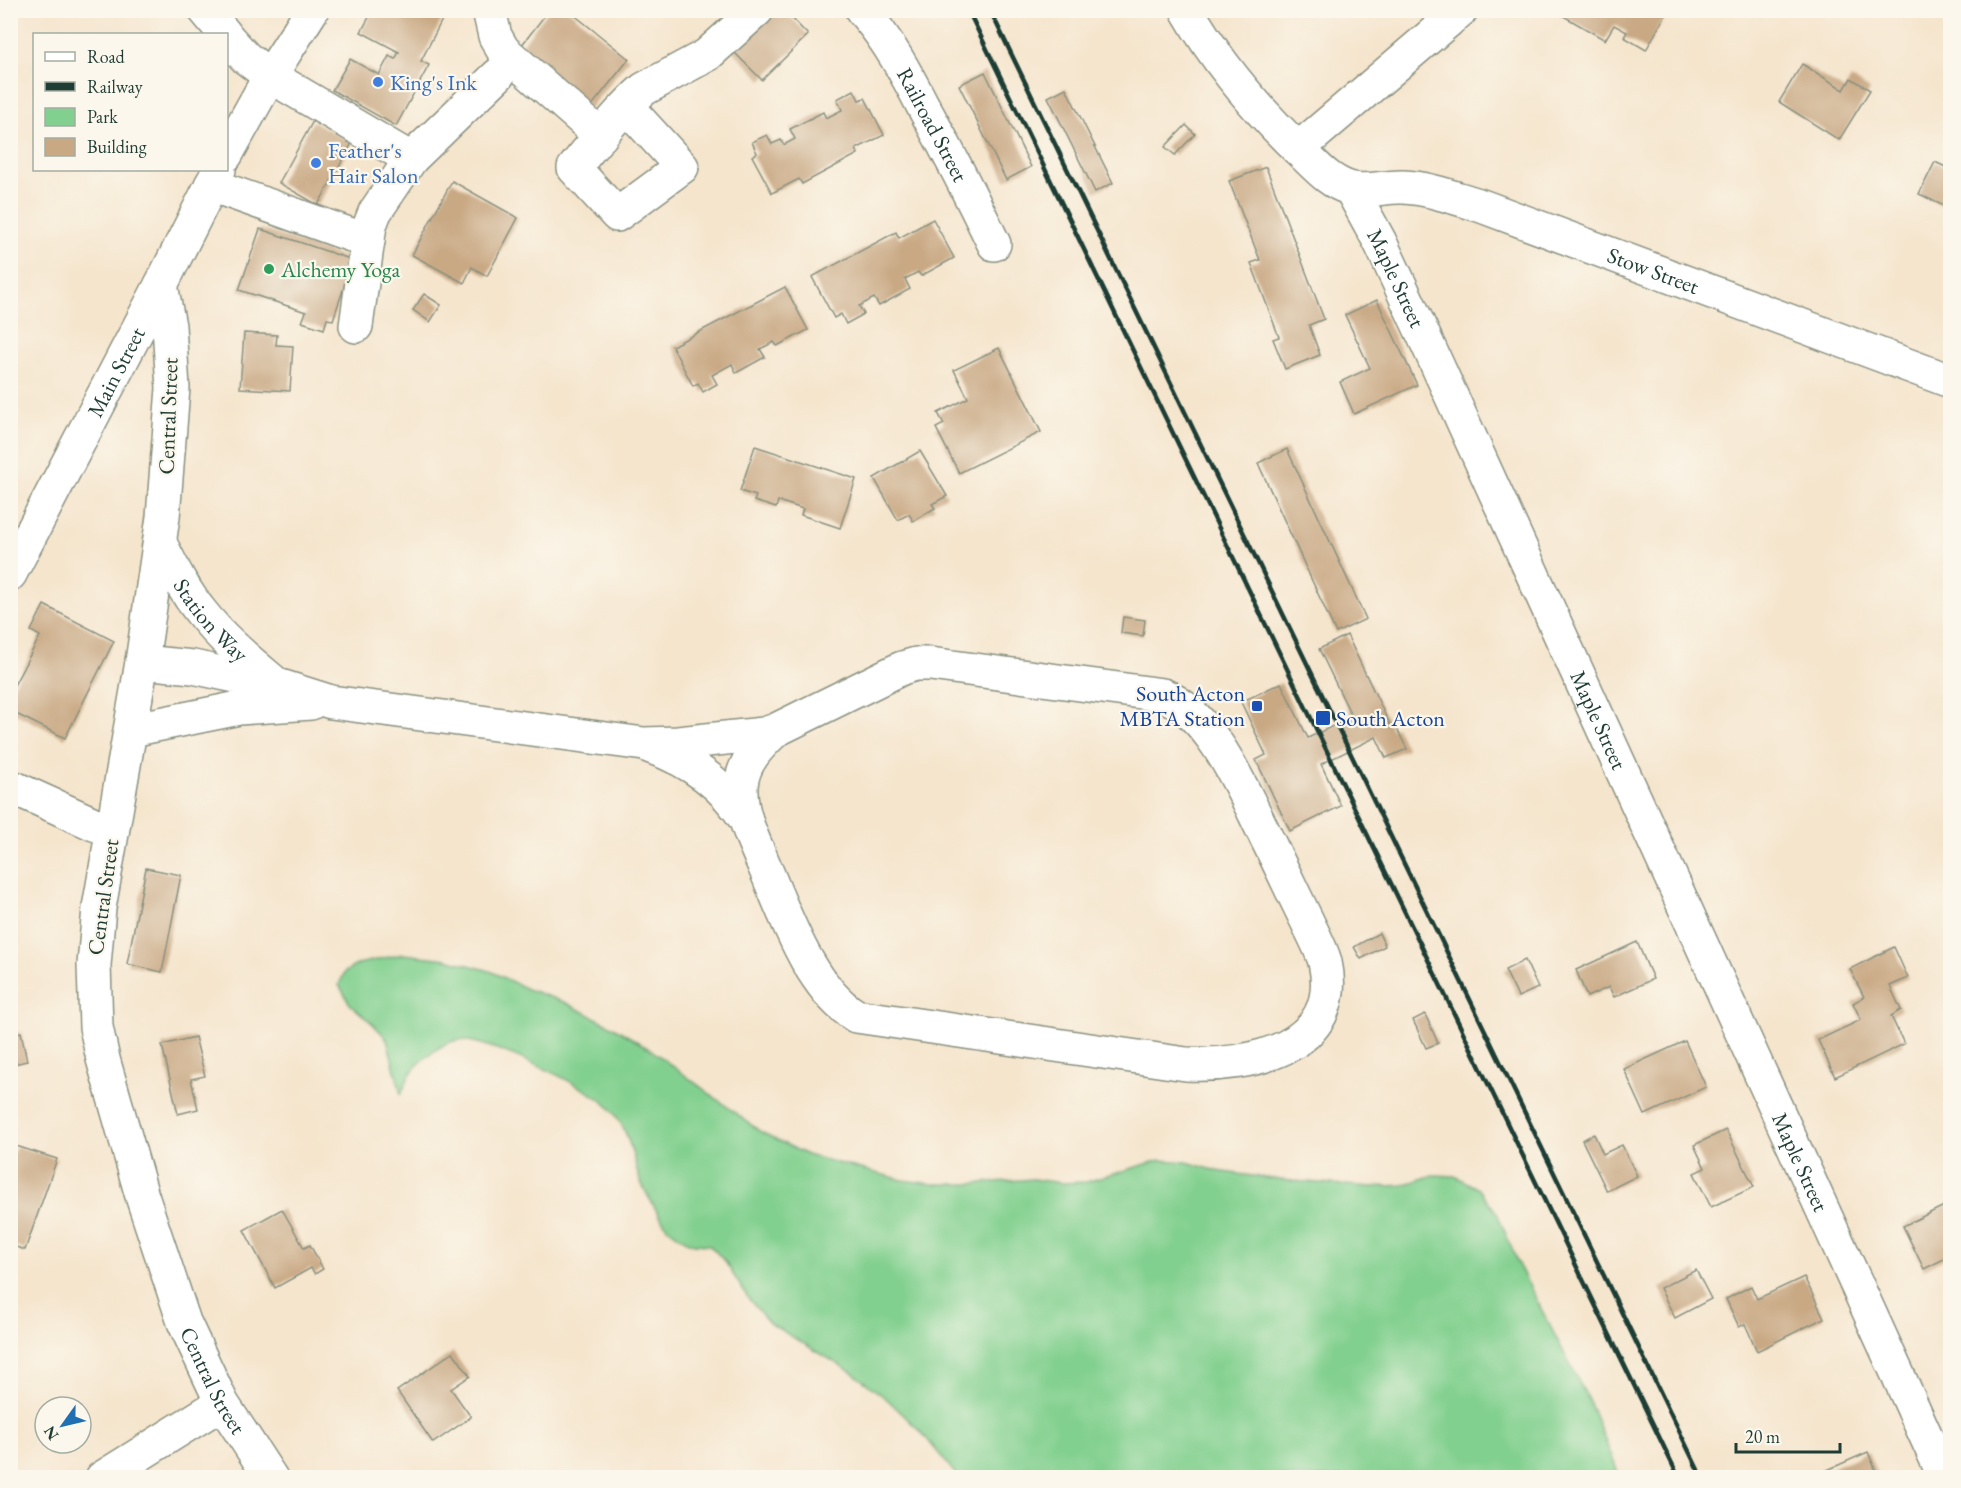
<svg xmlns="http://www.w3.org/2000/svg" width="1961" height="1488" font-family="'EB Garamond',serif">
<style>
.green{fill:#82d08f;stroke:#508662;stroke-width:1.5}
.building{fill:#c9a984}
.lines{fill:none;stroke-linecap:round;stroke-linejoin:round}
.minor-casing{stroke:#8a9180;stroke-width:36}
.major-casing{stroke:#8a9180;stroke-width:36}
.minor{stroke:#fff;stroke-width:33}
.major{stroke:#fff;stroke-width:33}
.rail{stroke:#1f3d34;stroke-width:4.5}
.shop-dot{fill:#3f7fe0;stroke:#fbf7ec;stroke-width:2}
.leisure-dot{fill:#2e9e5b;stroke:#fbf7ec;stroke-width:2}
.transit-dot{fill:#1a4fb4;stroke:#fbf7ec;stroke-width:2}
.labels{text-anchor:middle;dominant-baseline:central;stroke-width:4.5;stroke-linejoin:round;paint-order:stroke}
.shop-label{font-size:22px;fill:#366cbe;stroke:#fbf7ec;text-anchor:start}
.street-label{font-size:22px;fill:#1f3d34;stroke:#fbf7ec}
.leisure-label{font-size:22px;fill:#27864d;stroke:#fbf7ec;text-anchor:start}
.transit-label{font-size:22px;fill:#164399;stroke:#fbf7ec;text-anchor:end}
</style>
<rect width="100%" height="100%" fill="#fbf7ec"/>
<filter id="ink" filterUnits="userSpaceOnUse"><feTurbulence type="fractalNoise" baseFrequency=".0167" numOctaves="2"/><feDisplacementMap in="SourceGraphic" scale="12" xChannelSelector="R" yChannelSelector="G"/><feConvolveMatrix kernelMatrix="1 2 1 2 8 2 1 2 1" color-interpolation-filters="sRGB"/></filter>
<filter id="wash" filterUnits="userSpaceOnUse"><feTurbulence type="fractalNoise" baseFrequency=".008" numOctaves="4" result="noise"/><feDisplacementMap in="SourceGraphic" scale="24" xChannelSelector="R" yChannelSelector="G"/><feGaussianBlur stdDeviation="1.35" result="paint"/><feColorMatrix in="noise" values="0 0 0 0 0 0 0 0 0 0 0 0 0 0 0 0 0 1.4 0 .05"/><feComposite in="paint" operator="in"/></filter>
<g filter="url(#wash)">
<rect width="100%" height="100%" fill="#f5e5cd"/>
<path class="green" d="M403 954 447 959 490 971 527 989 564 1002 610 1025 650 1049 761 1132 807 1155 903 1180 933 1184H970L1033 1179 1062 1183 1086 1182 1160 1160 1187 1162 1217 1171 1281 1180 1371 1187 1403 1185 1433 1175 1455 1176 1479 1189 1497 1213 1519 1266 1589 1401 1620 1477H958L922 1433 888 1400 853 1373 769 1323 748 1298 724 1260 709 1245C704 1244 696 1245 691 1243 684 1240 674 1233 668 1228 662 1221 641 1185 639 1177 631 1150 628 1127 608 1106 590 1087 484 1038 459 1040 444 1041 419 1061 411 1073 407 1079 405 1087 401 1094L387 1039 373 1024 350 1004 339 985 345 972 358 964Z"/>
<g id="blocks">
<g class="building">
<polygon points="373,10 447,10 421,61 429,65 396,126 332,90 350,59 379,75 389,56 395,59 399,52 361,32"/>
<polygon points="549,10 568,10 629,59 590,108 518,50"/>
<polygon points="770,10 784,10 808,35 762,80 731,49"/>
<polygon points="1562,10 1660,10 1666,14 1646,50 1624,37 1627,32 1614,25 1605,40 1560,14"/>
<polygon points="1802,64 1844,90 1851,78 1870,90 1839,140 1779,102"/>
<polygon points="985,72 1031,167 1006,180 959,85"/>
<polygon points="1066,88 1113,183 1095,192 1048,97"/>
<polygon points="854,90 859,100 865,98 884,135 856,149 858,154 802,184 799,179 772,193 752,156 757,153 752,142 767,135 772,144 781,140 784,145 795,139 790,129 823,112 826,118 842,110 837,99"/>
<polygon points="313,121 352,143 318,205 279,183"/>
<polygon points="1186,125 1195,134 1175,155 1165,147"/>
<polygon points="1935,162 1950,169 1950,209 1919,194"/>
<polygon points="1266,167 1324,319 1309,325 1320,355 1285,369 1273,339 1279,337 1251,263 1260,260 1229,181"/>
<polygon points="452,181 518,218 487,276 472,267 464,283 412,255"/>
<polygon points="933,219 954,258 921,276 918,272 905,279 910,289 879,306 874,298 859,306 864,314 846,324 841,314 834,318 812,277 896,232 899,238"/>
<polygon points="260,229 353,260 333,320 327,319 324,329 302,322 306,312 239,290"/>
<polygon points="785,287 808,330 777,346 774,342 760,349 765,357 736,373 732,364 712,375 717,384 703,392 698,383 693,386 672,346"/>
<polygon points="424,294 441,305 430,322 413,310"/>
<polygon points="1377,300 1417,385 1354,414 1340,382 1370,368 1345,315"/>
<polygon points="244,333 277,335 276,345 293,346 290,391 240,388"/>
<polygon points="999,348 1041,432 959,473 936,428 944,424 938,413 968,398 954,370"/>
<polygon points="755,446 856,479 840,528 801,515 803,509 778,501 776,508 754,501 756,496 740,491"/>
<polygon points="1287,449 1366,619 1336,633 1258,463"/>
<polygon points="920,451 947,496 932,504 935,508 913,521 909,514 898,520 874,478"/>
<polygon points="44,605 114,641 65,738 10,711 10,693 40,636 31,631"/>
<polygon points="1123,617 1145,620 1143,636 1121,633"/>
<polygon points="1347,635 1392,729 1396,727 1407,749 1386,758 1376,737 1321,764 1341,806 1290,831 1256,760 1266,755 1241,702 1281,683 1308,738 1352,717 1319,649"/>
<polygon points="146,868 181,875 162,972 127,964"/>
<polygon points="1379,933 1385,946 1361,959 1354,947"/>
<polygon points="1637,942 1653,979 1614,997 1609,987 1587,997 1576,970"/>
<polygon points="1894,947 1908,978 1890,986 1901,1010 1891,1016 1904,1044 1835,1077 1818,1040 1861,1020 1853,1003 1864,997 1850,969"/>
<polygon points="1525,960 1538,988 1518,997 1505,970"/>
<polygon points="1425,1014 1438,1043 1426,1048 1413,1020"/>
<polygon points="21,1032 27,1061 10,1065 10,1034"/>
<polygon points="195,1037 205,1076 191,1079 198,1109 178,1114 162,1045"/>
<polygon points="1685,1041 1706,1087 1645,1115 1624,1069"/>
<polygon points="1726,1130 1754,1187 1711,1207 1694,1173 1705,1168 1694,1145"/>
<polygon points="1594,1134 1603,1154 1622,1145 1637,1176 1607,1191 1582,1140"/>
<polygon points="16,1146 57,1159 25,1250 10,1245 10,1162"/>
<polygon points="1950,1203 1950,1256 1924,1269 1903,1226"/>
<polygon points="282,1209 304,1248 310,1245 323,1269 315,1274 311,1268 275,1288 244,1230"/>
<polygon points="1696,1270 1711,1299 1675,1318 1660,1288"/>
<polygon points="1804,1277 1824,1318 1757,1351 1745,1324 1739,1327 1726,1299 1751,1286 1757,1299"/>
<polygon points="453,1352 470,1376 451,1389 471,1417 433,1443 397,1391"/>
<polygon points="1868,1452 1879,1478 1828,1478 1825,1471"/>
</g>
</g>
</g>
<g filter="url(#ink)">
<use href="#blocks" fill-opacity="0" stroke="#8a9180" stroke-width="1.5"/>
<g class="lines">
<defs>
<g id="minor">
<polyline points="205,10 225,34"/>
<polyline points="489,10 495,36 503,50 601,136"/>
<path id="s1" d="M862 10C888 40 906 73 924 108 949 153 972 198 994 244"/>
<path id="s2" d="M1187 10C1218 64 1257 110 1302 153 1316 166 1329 182 1349 188 1367 193 1385 186 1403 187 1429 188 1455 198 1479 205L1950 381"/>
<polyline points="226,36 246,58 270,76 411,159"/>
<path d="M627 107 682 167 617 215 574 168C596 141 618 112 644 89L707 55 757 10"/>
<polyline points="1298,149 1461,10"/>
<polyline points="211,185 368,241"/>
<path id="s3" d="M1351 189 1380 242 1428 345 1945 1478"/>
<path id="s4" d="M161 285 169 326 173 388 163 517 142 662 99 908 94 965 96 1027 103 1059 142 1196 184 1322 222 1403 271 1478"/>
<polyline points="356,326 370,225 375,212 411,159 498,75"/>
<path id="s5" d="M160 543C172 567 184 591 201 612 222 639 249 661 275 683"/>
<path d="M142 662 193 667 277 685 331 702 644 744 678 743 764 734 776 730 902 668 916 664H930L1163 695C1214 715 1245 796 1269 843 1282 869 1294 895 1307 921 1313 934 1321 948 1325 962 1344 1048 1250 1067 1186 1064L856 1016C811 989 786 917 766 870 755 843 740 816 741 787 742 763 759 746 776 730"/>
<polyline points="131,730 239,708 311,703"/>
<path d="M651 747C691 761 723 784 746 820"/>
<polyline points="10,786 94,824 112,830"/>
<polyline points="102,1478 222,1403"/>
</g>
<g id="major">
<polyline points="226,155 270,76 312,10"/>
<path id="s6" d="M10 574 161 285 219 170"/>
</g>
</defs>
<use href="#minor" class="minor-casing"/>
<use href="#major" class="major-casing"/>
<use href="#minor" class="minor"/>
<use href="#major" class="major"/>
<g class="rail">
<polyline points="968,10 1679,1478"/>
<polyline points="990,10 1702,1478"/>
</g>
</g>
</g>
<g class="shop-dot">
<circle cx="378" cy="82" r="6"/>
<circle cx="316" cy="163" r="6"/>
</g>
<circle class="leisure-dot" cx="269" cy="269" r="6"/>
<g class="transit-dot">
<rect x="1251" y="700" width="12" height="12" rx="3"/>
<rect x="1315" y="710" width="16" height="16" rx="3"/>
</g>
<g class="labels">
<g class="shop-label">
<text x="390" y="82">King's Ink</text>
<text x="328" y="150">Feather's<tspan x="328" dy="25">Hair Salon</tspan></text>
</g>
<g class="street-label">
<text stroke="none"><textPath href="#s1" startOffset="135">Railroad Street</textPath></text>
<text stroke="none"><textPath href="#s2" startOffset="562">Stow Street</textPath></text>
<text stroke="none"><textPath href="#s3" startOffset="100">Maple Street</textPath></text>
<text stroke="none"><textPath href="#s6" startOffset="228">Main Street</textPath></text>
<text transform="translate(168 416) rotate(-88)">Central Street</text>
<text stroke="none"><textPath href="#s5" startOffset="93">Station Way</textPath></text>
<text stroke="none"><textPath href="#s3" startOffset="586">Maple Street</textPath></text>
<text transform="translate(103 897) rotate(-82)">Central Street</text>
<text stroke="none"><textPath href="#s3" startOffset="1072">Maple Street</textPath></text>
<text stroke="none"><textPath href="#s4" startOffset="1122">Central Street</textPath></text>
</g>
<g class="leisure-label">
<text x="281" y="269">Alchemy Yoga</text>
</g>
<g class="transit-label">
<text x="1245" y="693">South Acton<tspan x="1245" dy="25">MBTA Station</tspan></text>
<text x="1336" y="718" text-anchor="start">South Acton</text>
</g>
</g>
<rect width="1961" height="1488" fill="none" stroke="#fbf7ec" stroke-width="36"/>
<rect x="33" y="33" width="195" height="138" fill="#fbf7ec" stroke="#a3ada2" stroke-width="1.5"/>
<rect x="45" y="52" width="30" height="9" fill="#ffffff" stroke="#a3ada2" stroke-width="1.5"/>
<text x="87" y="63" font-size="18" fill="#1f3d34">Road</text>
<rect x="45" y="82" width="30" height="9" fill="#1f3d34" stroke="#a3ada2" stroke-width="1.5"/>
<text x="87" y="93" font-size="18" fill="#1f3d34">Railway</text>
<rect x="45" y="108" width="30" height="18" fill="#82d08f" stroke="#a3ada2" stroke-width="1.5"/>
<text x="87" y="123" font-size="18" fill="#1f3d34">Park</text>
<rect x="45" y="138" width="30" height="18" fill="#c9a984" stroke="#a3ada2" stroke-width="1.5"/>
<text x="87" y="153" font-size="18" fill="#1f3d34">Building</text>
<g transform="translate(63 1425) rotate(236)"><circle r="28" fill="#fbf7ec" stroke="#a3ada2" stroke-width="1.5"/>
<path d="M0-4.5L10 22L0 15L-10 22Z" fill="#1f6fb2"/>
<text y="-9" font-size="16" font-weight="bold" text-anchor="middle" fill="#1f3d34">N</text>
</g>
<path d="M1736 1443v9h104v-9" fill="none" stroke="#1f3d34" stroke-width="3"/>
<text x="1745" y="1443" font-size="18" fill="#1f3d34" stroke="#fbf7ec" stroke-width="4.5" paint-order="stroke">20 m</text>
</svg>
